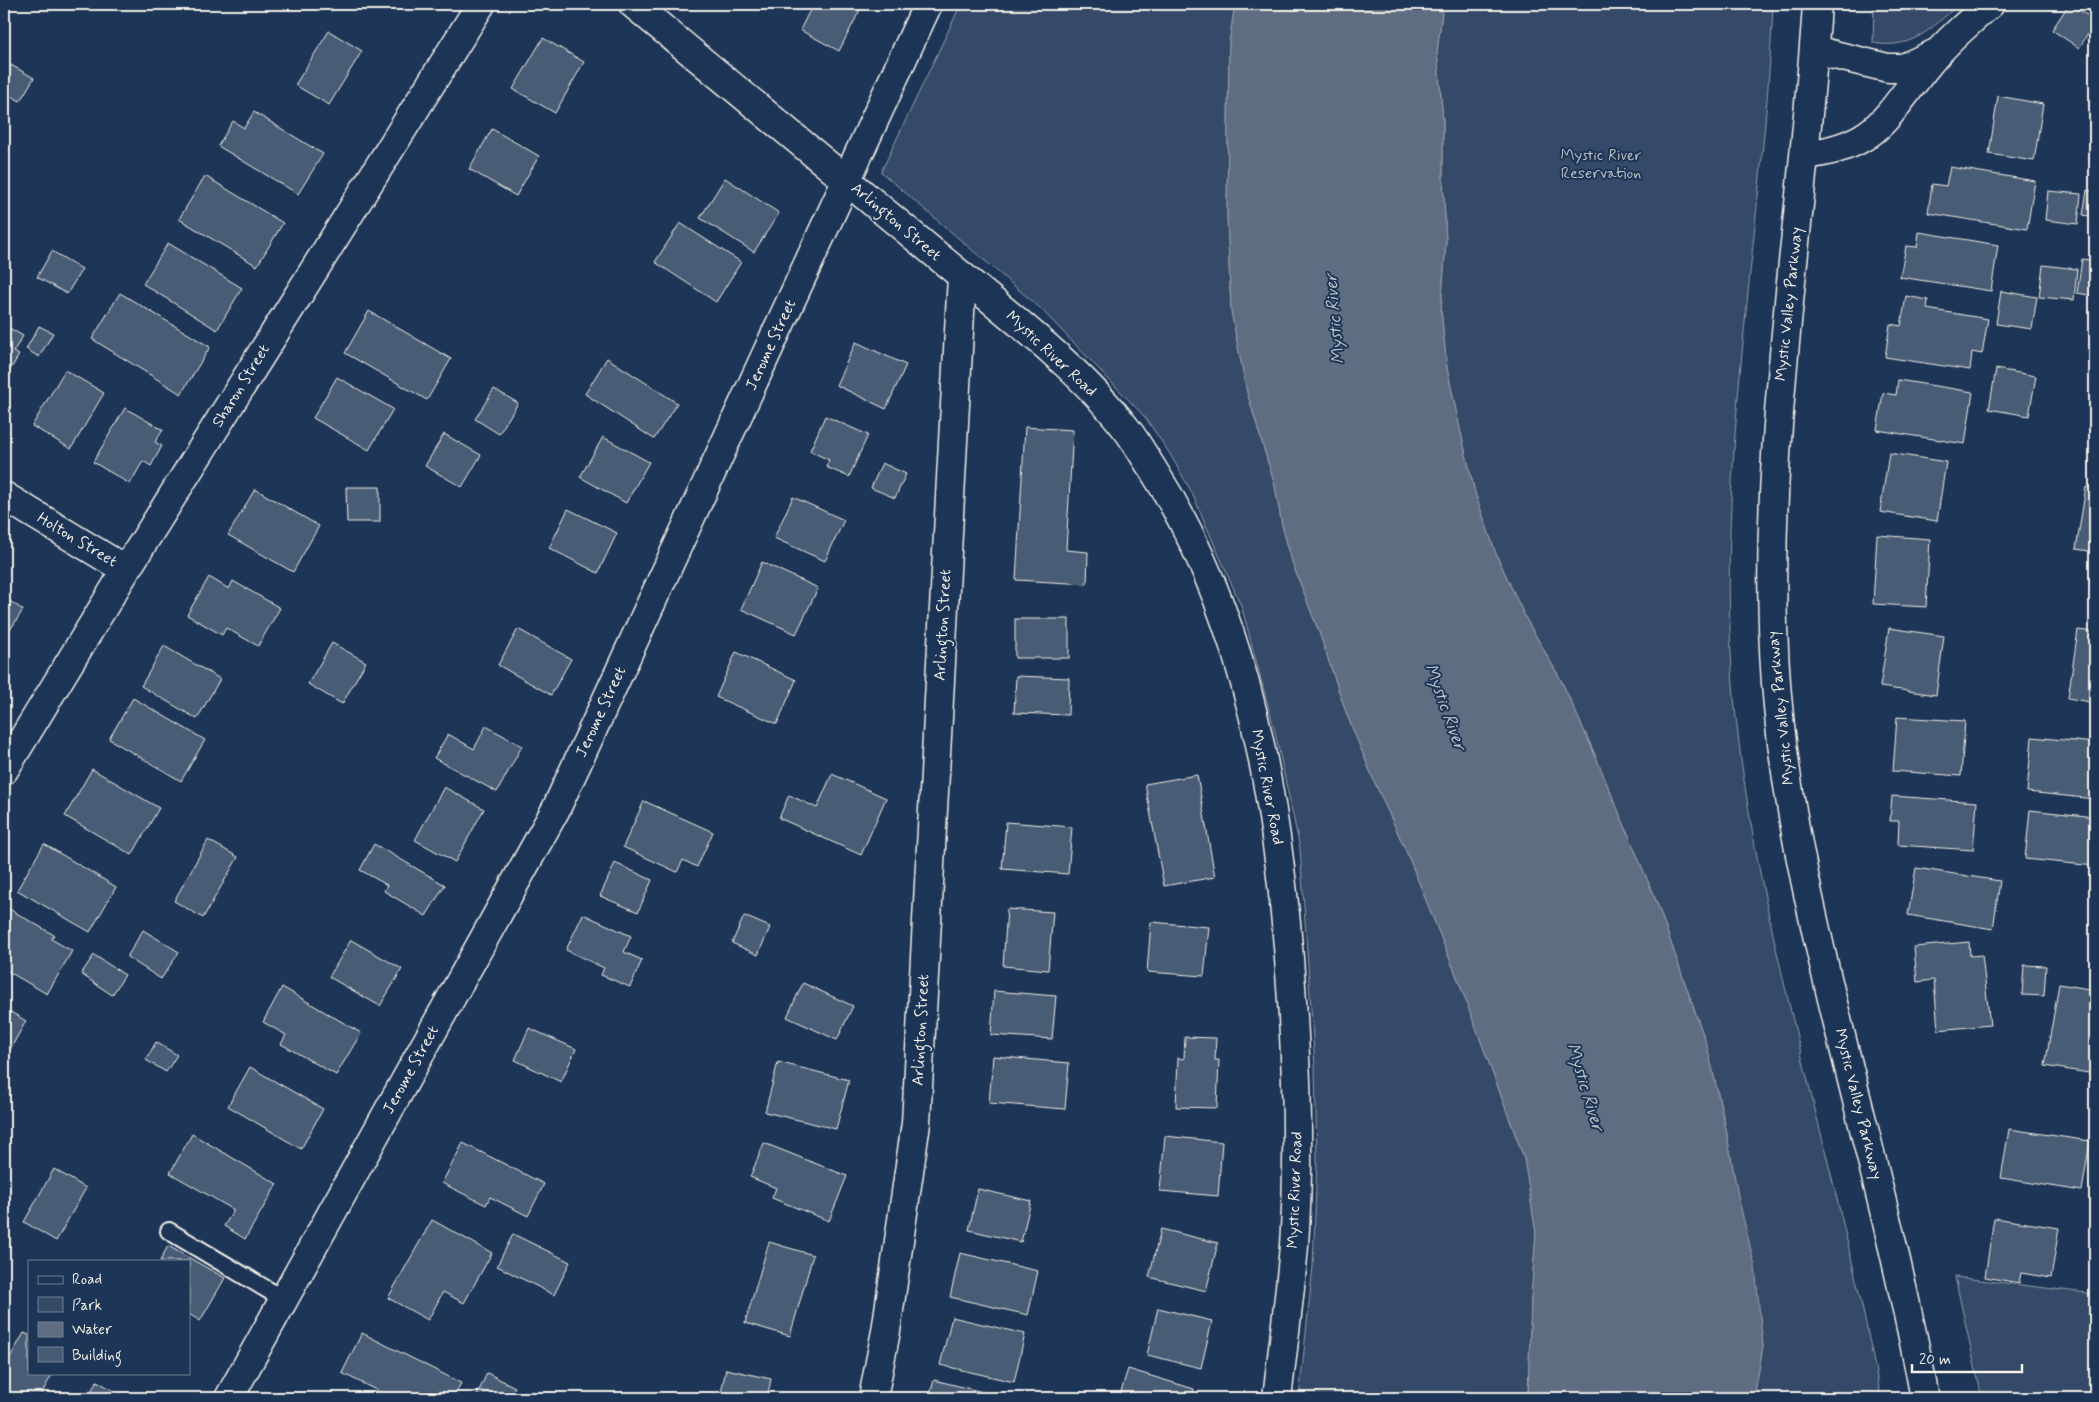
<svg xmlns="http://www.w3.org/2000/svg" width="2099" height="1402" font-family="Mynerve,sans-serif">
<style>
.green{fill:#354a67;stroke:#949ea8}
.water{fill:#5e6d82;stroke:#9aa2ab}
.building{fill:#485b74;stroke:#f4f1e8}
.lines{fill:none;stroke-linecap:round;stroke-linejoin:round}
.lane-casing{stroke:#f4f1e8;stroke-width:20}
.street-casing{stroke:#f4f1e8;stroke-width:31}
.secondary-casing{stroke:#f4f1e8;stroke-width:31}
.lane{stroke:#1d3557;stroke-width:16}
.street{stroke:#1d3557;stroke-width:28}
.secondary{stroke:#1d3557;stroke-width:28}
.labels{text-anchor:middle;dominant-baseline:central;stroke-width:4;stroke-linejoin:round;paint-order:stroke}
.park-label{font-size:16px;fill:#bbbfc1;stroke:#1d3557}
.street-label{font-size:16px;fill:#f4f1e8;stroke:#1d3557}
.water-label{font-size:18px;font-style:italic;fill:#c0c3c4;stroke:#1d3557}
</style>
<rect width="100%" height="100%" fill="#1d3557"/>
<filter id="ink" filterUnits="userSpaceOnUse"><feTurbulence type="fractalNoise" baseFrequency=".02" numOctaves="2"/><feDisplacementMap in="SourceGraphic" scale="10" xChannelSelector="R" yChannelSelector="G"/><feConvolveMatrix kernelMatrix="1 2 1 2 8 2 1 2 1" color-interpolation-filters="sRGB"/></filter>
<g filter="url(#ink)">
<g class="green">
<polygon points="961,4 1235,4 1229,43 1227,215 1231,311 1247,392 1275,486 1282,525 1293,565 1319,632 1347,715 1375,783 1407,853 1459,982 1524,1158 1536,1233 1531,1299 1528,1398 1299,1398 1313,1266 1317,1161 1315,1067 1300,848 1275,732 1242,608 1192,493 1170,454 1145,417 1040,308 881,172"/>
<path d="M1443 4H1773C1763 236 1714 464 1734 697 1745 818 1772 935 1801 1053 1829 1167 1859 1282 1881 1398H1754L1763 1346 1726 1129 1707 1046 1657 903 1592 748 1561 680 1525 617 1496 554 1475 493 1460 429 1447 368 1441 310 1446 241 1443 178V120L1437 52Z"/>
<path d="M1874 4H1959C1931 29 1912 50 1873 43Z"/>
<polygon points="1955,1277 2095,1294 2095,1329 2089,1398 1982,1398"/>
</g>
<polygon class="water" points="1235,4 1443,4 1437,52 1443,120 1443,178 1446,241 1441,310 1447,368 1460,429 1475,493 1496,554 1525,617 1561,680 1592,748 1657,903 1707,1046 1726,1129 1738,1196 1755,1267 1763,1346 1754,1398 1528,1398 1531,1299 1536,1233 1524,1158 1459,982 1407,853 1375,783 1347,715 1319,632 1293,565 1282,525 1275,486 1247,392 1231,311 1227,215 1229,43"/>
<g class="building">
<polygon points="813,4 863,4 839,51 800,30"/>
<polygon points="2069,4 2095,20 2095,23 2079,48 2052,30"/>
<polygon points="329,31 362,51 329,105 295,85"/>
<polygon points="543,38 584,62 555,113 513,89"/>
<polygon points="11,65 34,78 20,101 4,92 4,78"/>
<polygon points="1998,96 2043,104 2034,161 1989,154"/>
<polygon points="254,112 323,154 298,194 218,146 233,121 244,128"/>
<polygon points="492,129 539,156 516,196 469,169"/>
<polygon points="1950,167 2035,181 2027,229 1928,213 1932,184 1946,186"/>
<polygon points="205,176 283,223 257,266 179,219"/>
<polygon points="725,178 779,213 754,252 700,218"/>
<polygon points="2095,189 2095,217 2083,215 2087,190 2095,192"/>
<polygon points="2048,191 2081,194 2078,224 2045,220"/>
<polygon points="680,223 741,262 716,302 655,262"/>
<polygon points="1919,232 1998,245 1991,291 1900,277 1906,246 1917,247"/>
<polygon points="168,243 242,288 217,330 143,284"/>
<polygon points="2092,249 2095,249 2095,296 2077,293 2082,259 2090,260"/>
<polygon points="52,251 82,269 67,294 37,277"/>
<polygon points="2043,265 2077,269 2074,300 2039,297"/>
<polygon points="2001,291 2037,297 2032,329 1996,324"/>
<polygon points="120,293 210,347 181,394 92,339"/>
<polygon points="1906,296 1928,300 1927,309 1988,319 1982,354 1972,352 1970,370 1885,357 1890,324 1901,326"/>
<polygon points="369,311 451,359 427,400 345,353"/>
<polygon points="4,325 23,336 13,352 19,355 6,377 4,375"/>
<polygon points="39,326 53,333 39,357 26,349"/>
<polygon points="856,342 906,365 886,409 836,385"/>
<polygon points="607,358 677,403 654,439 585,394"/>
<polygon points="1996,369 2036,376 2029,416 1989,409"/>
<polygon points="65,370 104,393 71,449 32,426"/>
<polygon points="337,377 393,409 369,450 313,418"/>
<polygon points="1898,380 1973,392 1965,444 1877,430 1883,393 1896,395"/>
<polygon points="494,389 518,403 499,434 475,419"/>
<polygon points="125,408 163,430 155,442 162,446 151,466 143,461 130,484 93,462"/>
<polygon points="825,416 868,435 849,477 826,467 829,460 810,451"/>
<polygon points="1025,427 1073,430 1066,550 1088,552 1087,584 1016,580"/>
<polygon points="444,434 481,455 462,487 425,466"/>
<polygon points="603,437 649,462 626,503 580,477"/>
<polygon points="1889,453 1946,462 1937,521 1880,512"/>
<polygon points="882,463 906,474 895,498 871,488"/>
<polygon points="346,487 380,487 380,522 347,522"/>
<polygon points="2086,487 2095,488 2095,552 2076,549"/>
<polygon points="255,489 319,526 293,572 228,535"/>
<polygon points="793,497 844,520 825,561 774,538"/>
<polygon points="568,509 617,533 598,573 549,548"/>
<polygon points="1877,535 1930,539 1926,607 1873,604"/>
<polygon points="762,562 818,588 796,634 741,609"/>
<polygon points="209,577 229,589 233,581 280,608 258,646 226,628 222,635 187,615"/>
<polygon points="4,597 23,610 4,639"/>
<rect x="1015" y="619" width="54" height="39"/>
<polygon points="1889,628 1944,636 1936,695 1880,687"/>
<polygon points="518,629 571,659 551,695 498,665"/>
<polygon points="2078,630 2095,632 2095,703 2068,698"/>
<polygon points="332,643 366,662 342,704 308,684"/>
<polygon points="164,646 220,679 197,719 141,686"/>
<polygon points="736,652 796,680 777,724 716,697"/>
<polygon points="1016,676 1069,678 1068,715 1014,713"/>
<polygon points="133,698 205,740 181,781 109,739"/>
<polygon points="1897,717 1965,721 1961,776 1893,771"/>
<polygon points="486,726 522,746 497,792 434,758 448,734 474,749"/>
<polygon points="2032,737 2095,743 2095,799 2027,792"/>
<polygon points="92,769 159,808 132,855 65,816"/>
<polygon points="832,774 886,798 861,855 779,818 789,795 817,808"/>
<polygon points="1197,775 1215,877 1164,886 1145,784"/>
<polygon points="444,787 484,809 455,862 415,840"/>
<polygon points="1892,796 1977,802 1973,850 1898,845 1899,821 1890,821"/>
<polygon points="644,801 713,832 697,867 683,860 677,872 623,847"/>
<polygon points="2030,810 2095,817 2095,866 2025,859"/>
<polygon points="1006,822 1072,827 1068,874 1002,869"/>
<polygon points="208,840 238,857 203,918 174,901"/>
<polygon points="44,844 116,887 90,932 17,890"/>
<polygon points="374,844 445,885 426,916 384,891 387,885 360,870"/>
<polygon points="615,863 652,880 638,912 600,896"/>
<polygon points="1916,868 2000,881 1993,929 1908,915"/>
<polygon points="4,906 54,935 51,939 72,951 47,994 4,969"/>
<polygon points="1007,909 1053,912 1048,970 1003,966"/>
<polygon points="583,914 631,936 624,952 642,960 630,987 601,975 604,968 566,950"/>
<polygon points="744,916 770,927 758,955 732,943"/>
<polygon points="1151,922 1209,927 1204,976 1147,972"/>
<polygon points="143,930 179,952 161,979 127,957"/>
<polygon points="351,940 402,969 380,1006 329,977"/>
<polygon points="1969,942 1970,956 1982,955 1990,1025 1938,1030 1934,980 1917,982 1914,947"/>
<polygon points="94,955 125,975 112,995 81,974"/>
<polygon points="2024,965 2046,966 2044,996 2022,995"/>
<polygon points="803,983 853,1006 837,1040 787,1017"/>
<polygon points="2059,984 2095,990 2095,1074 2045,1066"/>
<polygon points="282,987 361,1033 336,1075 281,1044 286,1035 263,1022"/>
<polygon points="994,991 1056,996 1052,1039 991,1035"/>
<polygon points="4,1008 26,1021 4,1060"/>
<polygon points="529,1028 576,1049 561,1082 515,1060"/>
<polygon points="1185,1037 1216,1038 1215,1060 1219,1060 1217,1108 1176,1107 1178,1058 1184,1059"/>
<polygon points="156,1042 177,1055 166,1072 146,1060"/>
<polygon points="993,1056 1069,1063 1065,1109 989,1103"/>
<polygon points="778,1062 849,1080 836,1129 765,1112"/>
<polygon points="250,1067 323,1109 301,1149 228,1106"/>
<polygon points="2009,1129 2090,1141 2082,1191 2001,1178"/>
<polygon points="192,1134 277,1184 245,1239 224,1226 234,1210 170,1173"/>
<polygon points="1165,1136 1222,1142 1218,1196 1160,1191"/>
<polygon points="463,1143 544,1184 528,1216 490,1197 486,1205 442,1183"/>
<polygon points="764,1143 847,1176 829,1221 772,1198 776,1188 750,1177"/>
<polygon points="54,1169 86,1188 56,1241 24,1222"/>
<polygon points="978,1189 1031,1201 1021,1242 969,1230"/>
<polygon points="1994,1218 2059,1228 2051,1278 2021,1273 2019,1283 1985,1277"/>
<polygon points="432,1220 492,1253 464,1303 443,1292 428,1320 388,1298"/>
<polygon points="1161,1229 1218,1243 1206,1291 1149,1277"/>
<polygon points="513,1234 570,1262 554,1295 497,1266"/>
<polygon points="769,1242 813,1255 790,1336 745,1323"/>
<polygon points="168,1246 225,1278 200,1321 189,1314 189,1261 160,1261"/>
<polygon points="960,1253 1038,1271 1028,1315 950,1297"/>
<polygon points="1158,1308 1212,1321 1201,1368 1147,1355"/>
<polygon points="952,1317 1025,1334 1014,1382 940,1365"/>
<polygon points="24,1333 29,1335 29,1373 53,1373 39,1398 4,1398 4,1368"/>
<polygon points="362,1333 461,1383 453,1398 392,1398 342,1373"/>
<polygon points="726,1369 771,1379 767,1398 720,1398"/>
<polygon points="1128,1369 1194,1389 1191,1398 1119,1398"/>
<polygon points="487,1373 515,1387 509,1398 484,1398 477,1395"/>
<polygon points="934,1380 991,1394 990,1398 929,1398"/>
<polygon points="97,1381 126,1398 87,1398"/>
</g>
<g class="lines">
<defs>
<polyline id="lane" points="169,1231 283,1299"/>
<g id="street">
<polyline points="633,4 962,276 916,1123 886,1331 873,1398"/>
<polyline points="1814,50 1888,68 1903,68 1936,53"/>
<path d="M1805 155C1880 146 1886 115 1929 63 1947 41 1969 22 1990 4"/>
<path d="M962 276C1017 321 1086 375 1128 431 1137 443 1144 456 1152 468 1250 621 1279 807 1291 986 1297 1072 1300 1159 1294 1245 1290 1296 1283 1347 1277 1398"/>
<polyline points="4,496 126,570"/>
<polyline points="4,770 126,570 481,4"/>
<polyline points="229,1398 556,809 928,4"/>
</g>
<path id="secondary" d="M1817 4C1803 230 1759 455 1776 683 1785 802 1812 917 1840 1032 1870 1154 1902 1275 1925 1398"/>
</defs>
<use href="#lane" class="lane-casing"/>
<use href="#street" class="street-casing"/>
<use href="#secondary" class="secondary-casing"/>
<use href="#lane" class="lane"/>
<use href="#street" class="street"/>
<use href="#secondary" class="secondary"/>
</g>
</g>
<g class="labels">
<g class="park-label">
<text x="1601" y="155">Mystic River<tspan x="1601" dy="18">Reservation</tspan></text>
</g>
<g class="street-label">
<text transform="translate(896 222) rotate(40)">Arlington Street</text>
<text transform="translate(1789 304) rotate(-84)">Mystic Valley Parkway</text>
<text transform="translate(771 345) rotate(-65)">Jerome Street</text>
<text transform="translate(1051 354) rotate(43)">Mystic River Road</text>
<text transform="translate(241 386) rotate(-58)">Sharon Street</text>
<text transform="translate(77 540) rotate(31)">Holton Street</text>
<text transform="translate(943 625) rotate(-87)">Arlington Street</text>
<text transform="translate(1781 708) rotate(-96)">Mystic Valley Parkway</text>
<text transform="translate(601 712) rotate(-65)">Jerome Street</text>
<text transform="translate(1267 787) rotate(79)">Mystic River Road</text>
<text transform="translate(921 1030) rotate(-87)">Arlington Street</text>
<text transform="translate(411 1070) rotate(-61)">Jerome Street</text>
<text transform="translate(1858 1104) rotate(76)">Mystic Valley Parkway</text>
<text transform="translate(1295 1190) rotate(-88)">Mystic River Road</text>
</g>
<g class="water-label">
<text transform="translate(1335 319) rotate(-95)">Mystic River</text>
<text transform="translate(1445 707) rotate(70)">Mystic River</text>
<text transform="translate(1585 1087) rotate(73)">Mystic River</text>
</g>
</g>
<rect width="2099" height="1402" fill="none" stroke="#1d3557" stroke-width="20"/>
<rect x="10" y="10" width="2079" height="1382" fill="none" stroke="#f4f1e8" stroke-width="2" filter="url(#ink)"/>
<rect x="28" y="1260" width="162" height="115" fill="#1d3557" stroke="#738091"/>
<rect x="38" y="1276" width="25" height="8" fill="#1d3557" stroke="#738091"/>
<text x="72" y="1284" font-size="15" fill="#f4f1e8">Road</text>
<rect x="38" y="1297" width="25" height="15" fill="#354a67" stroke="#738091"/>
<text x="72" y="1310" font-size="15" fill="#f4f1e8">Park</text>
<rect x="38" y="1322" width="25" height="15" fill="#5e6d82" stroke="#738091"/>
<text x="72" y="1334" font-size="15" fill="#f4f1e8">Water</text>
<rect x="38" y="1347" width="25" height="15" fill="#485b74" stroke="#738091"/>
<text x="72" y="1360" font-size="15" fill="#f4f1e8">Building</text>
<path d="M1912 1364v8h110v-8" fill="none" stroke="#f4f1e8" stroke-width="2.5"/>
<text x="1919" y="1364" font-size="15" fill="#f4f1e8" stroke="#1d3557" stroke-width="4" paint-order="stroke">20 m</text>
</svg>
